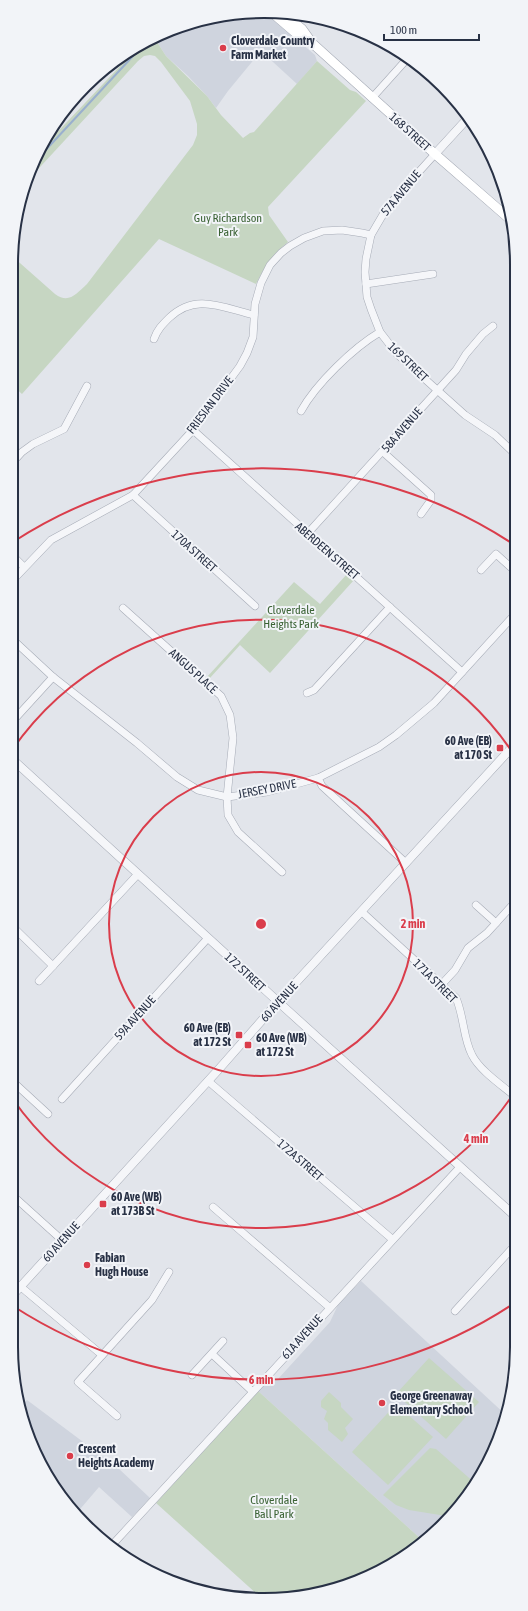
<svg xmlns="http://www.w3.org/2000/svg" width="528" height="1611" font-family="'Asap Condensed',sans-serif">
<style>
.built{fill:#cfd4de}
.green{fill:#c6d6c2}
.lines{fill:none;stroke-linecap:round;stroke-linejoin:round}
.stream{stroke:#9ab0ce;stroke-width:2}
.minor-casing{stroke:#a6abb6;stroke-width:8}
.tertiary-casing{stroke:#a6abb6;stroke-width:9}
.secondary-casing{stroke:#a6abb6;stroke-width:10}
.minor{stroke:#f5f6f9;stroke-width:7}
.tertiary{stroke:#f5f6f9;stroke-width:8}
.secondary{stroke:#fff;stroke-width:9}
.ring{fill:none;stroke:#da3d4b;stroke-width:2}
.poi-dot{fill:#da3d4b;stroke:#f2f4f8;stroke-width:1.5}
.labels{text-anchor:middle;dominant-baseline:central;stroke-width:4;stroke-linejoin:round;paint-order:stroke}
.poi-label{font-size:12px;font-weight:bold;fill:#283145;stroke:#f2f4f8;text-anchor:start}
.street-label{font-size:12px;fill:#283145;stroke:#f2f4f8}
.park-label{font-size:12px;fill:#3a6234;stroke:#f2f4f8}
.rim{fill:none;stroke:#283145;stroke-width:2}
.centre{fill:#da3d4b;stroke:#f2f4f8;stroke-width:2}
.ring-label{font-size:12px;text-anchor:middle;font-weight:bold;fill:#da3d4b;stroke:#f2f4f8;stroke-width:4;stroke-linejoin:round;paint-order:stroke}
</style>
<rect width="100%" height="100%" fill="#e2e5eb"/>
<g class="built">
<polygon points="231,13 269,16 315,55 317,61 297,84 261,51 228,91 216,108 207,96 188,76 166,56 157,42 161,37"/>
<polygon points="361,1281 507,1416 474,1488 422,1540 257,1390 264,1385 273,1382 278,1379 330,1322 338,1305"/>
<polygon points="27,1400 118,1468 150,1498 132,1517 99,1487 75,1515 74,1514 30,1444 22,1405"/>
</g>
<g class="green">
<path d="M161 37 157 42 166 56 207 96 221 115 243 138 250 133 254 132 317 61 350 90 356 92 366 101 268 207 269 215 288 242C273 254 264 267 256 284L159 239 22 394 11 384 12 256 55 294C69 304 76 294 87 284L193 145 197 135V124L190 101 161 62 155 56 150 55 144 56 138 61 29 179 47 143 141 44Z"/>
<polygon points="347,574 354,580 270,673 240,645 209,679 207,677 294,582 320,604"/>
<polygon points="429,1358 479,1402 446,1439 396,1394"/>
<polygon points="257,1390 422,1540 405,1557 329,1591 259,1596 156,1503 243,1408 244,1405"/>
<polygon points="329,1392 341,1403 341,1407 353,1419 345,1428 348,1434 342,1442 328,1430 328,1423 324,1419 327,1411 321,1407 321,1401"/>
<polygon points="396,1404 433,1437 388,1485 352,1452"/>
<polygon points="430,1448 436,1449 476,1484 474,1488 446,1516 409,1510 396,1505 383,1495"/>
</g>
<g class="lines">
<polyline class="stream" points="42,154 146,42"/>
<defs>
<g id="minor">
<polyline points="372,98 407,59"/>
<polyline points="435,154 388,206 371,235 366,259 365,272 367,297 371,309 380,332 397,354 465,415 495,435 515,454"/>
<polyline points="366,284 433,274"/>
<path d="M154 339C157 330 162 325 169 318 196 292 223 308 254 315"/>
<path d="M301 411C316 384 353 348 380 332"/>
<polyline points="193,430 462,672"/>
<polyline points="383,452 431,495 431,500 421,514"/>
<polyline points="11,464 22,452 33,444 64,429 87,386"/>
<polyline points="133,495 255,606"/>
<polyline points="308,533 456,370 466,354 483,334 493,326"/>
<polyline points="11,554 24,567"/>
<polyline points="481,570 496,554 516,572"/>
<polyline points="11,582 51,540 133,495 193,430 240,366 247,353 253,337 255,304 261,283 270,265 281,253 290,246 304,238 323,231 342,230 362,233 371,235"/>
<polyline points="123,608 221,696 230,715 233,738 227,797 228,815 238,832 282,872"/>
<polyline points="11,638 53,677 137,743 177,777 198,790 227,797 267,792 318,778 379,747 396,735 434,703 516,613"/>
<polyline points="307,693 314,690 390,607"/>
<polyline points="11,723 53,677"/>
<polyline points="318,778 322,786 406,863"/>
<polyline points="476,905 496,923"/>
<path d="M362 912 456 998C464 1016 463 1038 472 1055 480 1071 503 1086 517 1098"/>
<polyline points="11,925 53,966"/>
<polyline points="39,981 138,874"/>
<polyline points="442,984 455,970 468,948 487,933 516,901"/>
<polyline points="11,1080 48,1114"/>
<polyline points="208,1081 392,1239"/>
<polyline points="62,1099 208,938"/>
<polyline points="11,1194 63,1241"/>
<polyline points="213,1207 329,1307"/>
<polyline points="21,1287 102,1355"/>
<polyline points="455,1311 517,1243"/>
<polyline points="212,1354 252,1391"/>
<polyline points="192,1375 223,1341"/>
<polyline points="117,1416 78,1382 152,1300 169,1272"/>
<polyline points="113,1544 460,1167"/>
</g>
<g id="tertiary">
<polyline points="435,154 468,118"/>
<polyline points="11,758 285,1008 517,1218"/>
<polyline points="11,1297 219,1069 278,1002 516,743"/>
</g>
<g id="secondary">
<polyline points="276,16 297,34 307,40"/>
<polyline points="287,17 302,29 312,43 435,154 512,221"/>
</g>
</defs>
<use href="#minor" class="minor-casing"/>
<use href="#tertiary" class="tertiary-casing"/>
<use href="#secondary" class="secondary-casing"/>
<use href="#minor" class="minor"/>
<use href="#tertiary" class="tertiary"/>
<use href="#secondary" class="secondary"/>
</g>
<g class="ring">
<circle cx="261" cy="924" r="152"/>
<path d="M516 1090A304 304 0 0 1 12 1098M12 750A304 304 0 0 1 515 756"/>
<path d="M516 1302A456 456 0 0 1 13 1306M13 542A456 456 0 0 1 513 544"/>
</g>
<g class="poi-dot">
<circle cx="223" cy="48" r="4"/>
<rect x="496" y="744" width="8" height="8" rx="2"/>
<rect x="235" y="1031" width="8" height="8" rx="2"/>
<rect x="244" y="1041" width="8" height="8" rx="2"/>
<rect x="99" y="1200" width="8" height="8" rx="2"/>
<circle cx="87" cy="1265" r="4"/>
<circle cx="382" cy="1403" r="4"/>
<circle cx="70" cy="1456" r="4"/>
</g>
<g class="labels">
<g class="poi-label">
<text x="231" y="41">Cloverdale Country<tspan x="231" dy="14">Farm Market</tspan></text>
<text x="492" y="741" text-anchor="end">60 Ave (EB)<tspan x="492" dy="14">at 170 St</tspan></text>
<text x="231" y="1028" text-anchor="end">60 Ave (EB)<tspan x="231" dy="14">at 172 St</tspan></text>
<text x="256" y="1038">60 Ave (WB)<tspan x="256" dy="14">at 172 St</tspan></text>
<text x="111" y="1197">60 Ave (WB)<tspan x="111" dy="14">at 173B St</tspan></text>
<text x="95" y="1258">Fabian<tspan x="95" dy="14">Hugh House</tspan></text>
<text x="390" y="1396">George Greenaway<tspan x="390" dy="14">Elementary School</tspan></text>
<text x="78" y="1449">Crescent<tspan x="78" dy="14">Heights Academy</tspan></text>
</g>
<g class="street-label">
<text transform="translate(410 132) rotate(42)">168 STREET</text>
<text transform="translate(401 193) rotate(-50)">57A AVENUE</text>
<text transform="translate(408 362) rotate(44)">169 STREET</text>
<text transform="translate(210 405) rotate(-53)">FRIESIAN DRIVE</text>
<text transform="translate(402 430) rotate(-49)">58A AVENUE</text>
<text transform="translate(194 551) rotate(42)">170A STREET</text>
<text transform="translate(327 551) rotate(41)">ABERDEEN STREET</text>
<text transform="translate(193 671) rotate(42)">ANGUS PLACE</text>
<text transform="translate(267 789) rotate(-11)">JERSEY DRIVE</text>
<text transform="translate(245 972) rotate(43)">172 STREET</text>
<text transform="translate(435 981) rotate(45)">171A STREET</text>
<text transform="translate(279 1002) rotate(-48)">60 AVENUE</text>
<text transform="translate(135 1018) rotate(-48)">59A AVENUE</text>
<text transform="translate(300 1160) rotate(41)">172A STREET</text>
<text transform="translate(61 1242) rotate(-48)">60 AVENUE</text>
<text transform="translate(302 1337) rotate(-48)">61A AVENUE</text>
</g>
<g class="park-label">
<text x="228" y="218">Guy Richardson<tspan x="228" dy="14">Park</tspan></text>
<text x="291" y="610">Cloverdale<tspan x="291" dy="14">Heights Park</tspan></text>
<text x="274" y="1500">Cloverdale<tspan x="274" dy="14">Ball Park</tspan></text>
</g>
</g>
<path d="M0 0H528V1611H0ZM264 18H264A246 246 0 0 1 510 264V1347A246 246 0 0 1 264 1593H264A246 246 0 0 1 18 1347V264A246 246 0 0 1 264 18Z" fill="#f2f4f8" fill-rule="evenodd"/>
<path class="rim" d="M264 18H264A246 246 0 0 1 510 264V1347A246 246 0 0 1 264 1593H264A246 246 0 0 1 18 1347V264A246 246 0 0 1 264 18Z"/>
<circle cx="261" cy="924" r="6" class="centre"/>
<g class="ring-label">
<text x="413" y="928">2 min</text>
<text x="476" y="1143">4 min</text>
<text x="261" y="1384">6 min</text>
</g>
<path d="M384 34v6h95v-6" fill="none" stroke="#283145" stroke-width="2"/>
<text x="390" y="34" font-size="12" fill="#283145" stroke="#f2f4f8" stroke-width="3" paint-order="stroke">100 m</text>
</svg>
